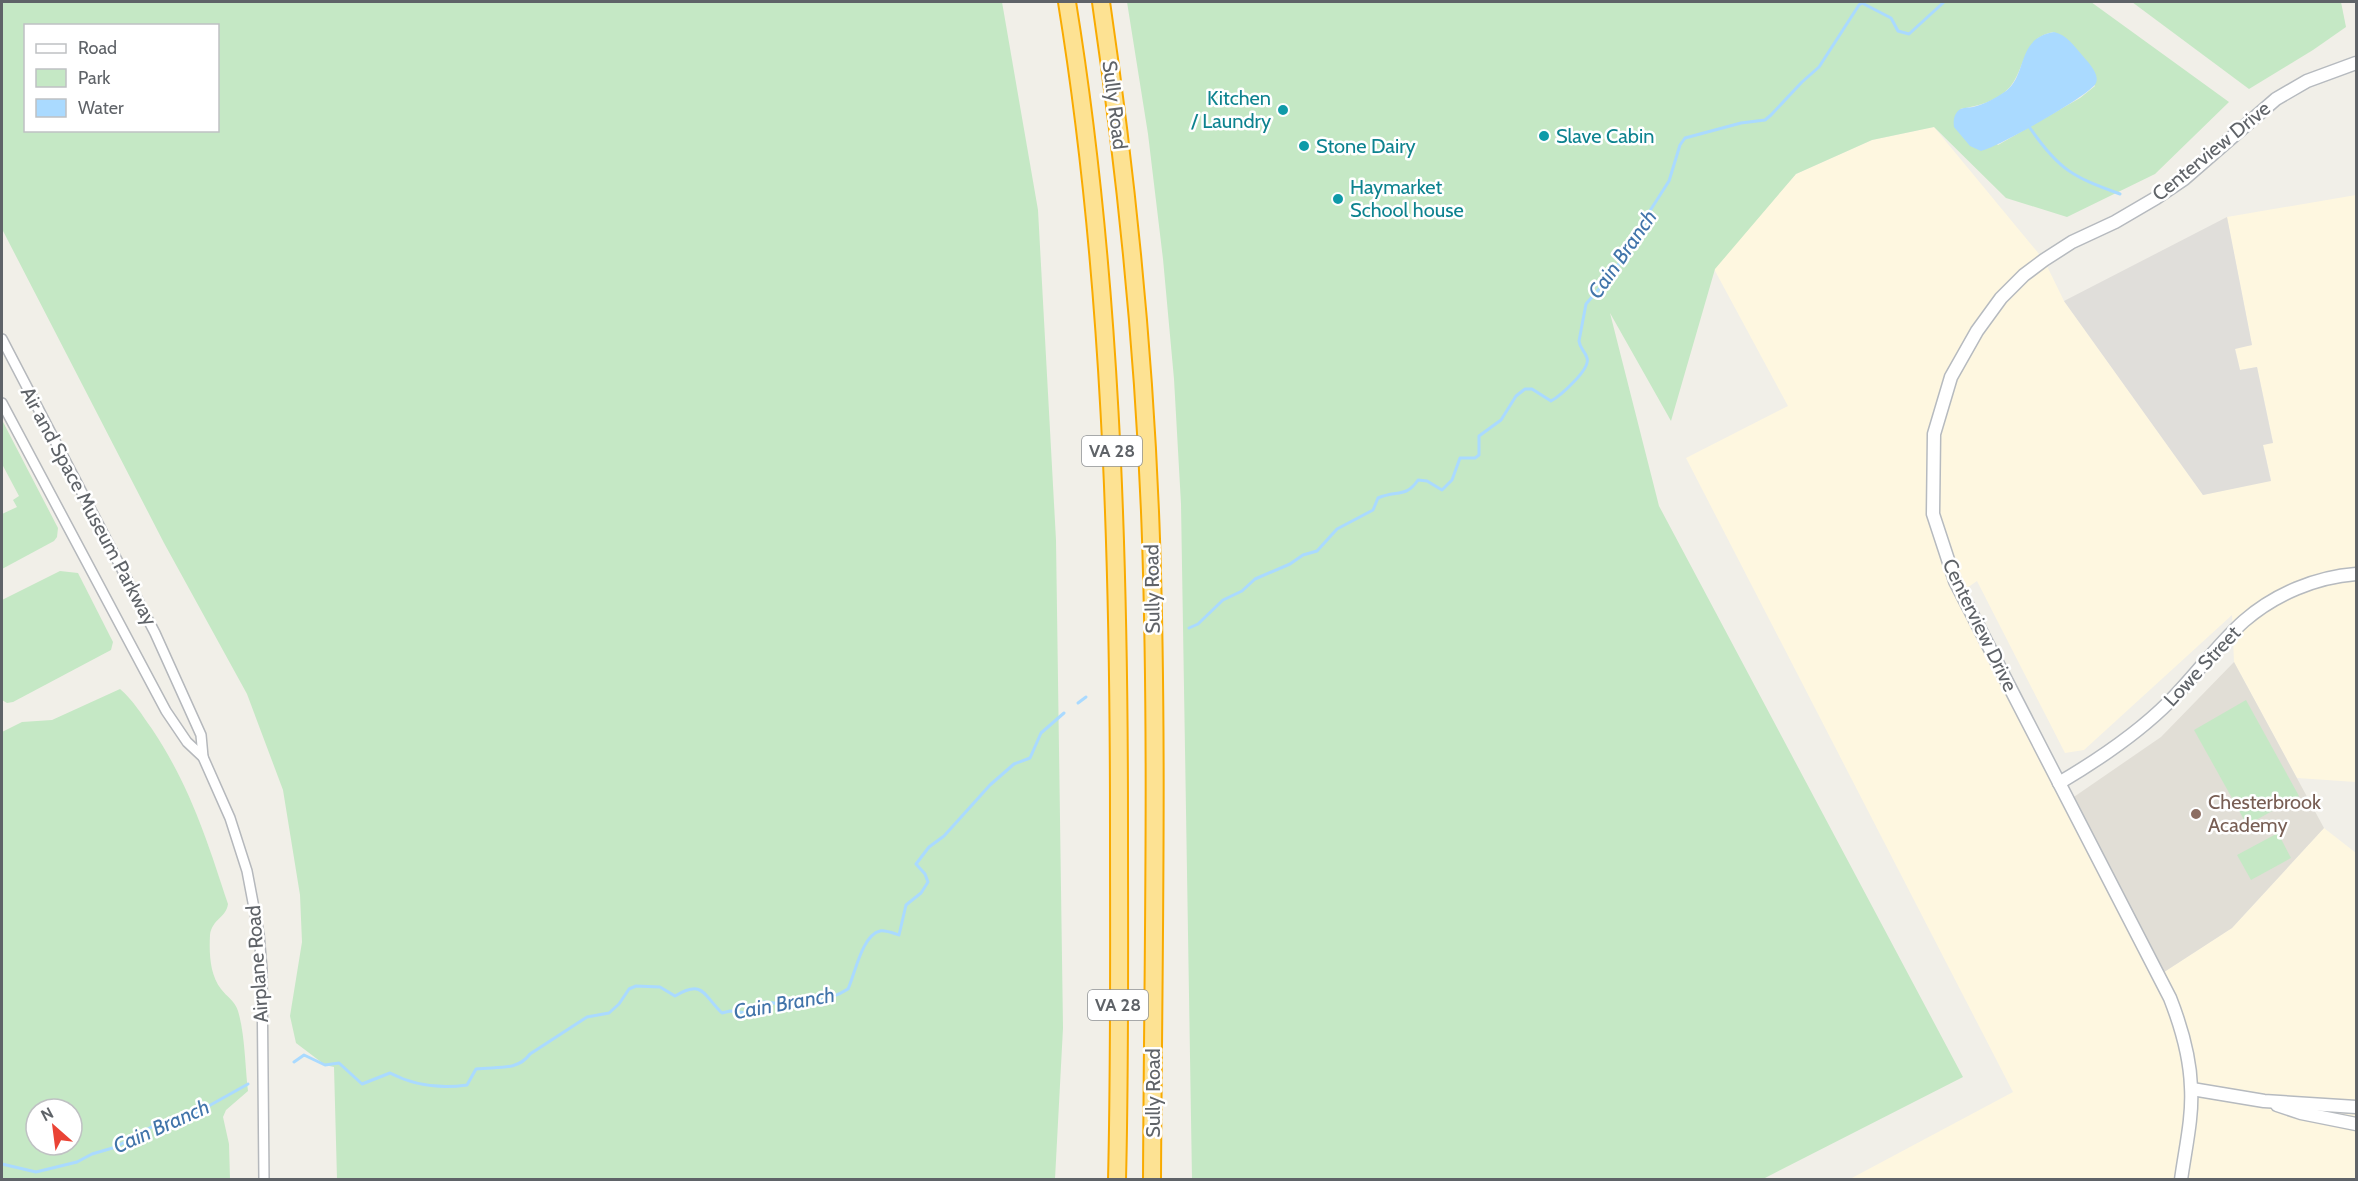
<svg xmlns="http://www.w3.org/2000/svg" width="2358" height="1181" font-family="Cabin,sans-serif">
<style>
.commercial{fill:#fef7e0}
.industrial{fill:#e0deda}
.education{fill:#e1ded6}
.green{fill:#c5e8c5;fill-rule:evenodd}
.water{fill:#aadaff}
.lines{fill:none;stroke-linecap:round;stroke-linejoin:round}
.stream{stroke:#aadaff;stroke-width:3}
.street-casing{stroke:#b5b8bc;stroke-width:12}
.secondary-casing{stroke:#b6babf;stroke-width:15}
.highway-casing{stroke:#f9ab00;stroke-width:20}
.street{stroke:#fff;stroke-width:9}
.secondary{stroke:#fff;stroke-width:12}
.highway{stroke:#fde293;stroke-width:16}
.culture-dot{fill:#0f9aa8;stroke:#fff;stroke-width:2}
.education-dot{fill:#8d6e63;stroke:#fff;stroke-width:2}
.labels{text-anchor:middle;dominant-baseline:central;stroke-width:5;stroke-linejoin:round;paint-order:stroke}
.shield{fill:#fff;stroke:#8f9295;stroke-width:1.5}
.shield-label{font-size:18px;font-weight:bold;fill:#5f6368}
.culture-label{font-size:20px;fill:#0d838f;stroke:#fff;text-anchor:start}
.street-label{font-size:20px;fill:#5f6368;stroke:#fff}
.education-label{font-size:20px;fill:#785e54;stroke:#fff;text-anchor:start}
.water-label{font-size:21px;font-style:italic;fill:#4174aa;stroke:#fff}
</style>
<rect width="100%" height="100%" fill="#f1efe8"/>
<polygon class="commercial" points="1934,127 2044,260 2064,301 2203,495 2271,480 2263,445 2273,442 2257,367 2240,370 2235,348 2252,345 2227,217 2356,195 2356,782 2297,778 2234,662 2232,615 2084,750 2065,753 1977,581 1961,592 2158,976 2232,928 2324,828 2356,853 2356,1179 1850,1179 2013,1092 1686,458 1788,406 1714,269 1796,174 1872,140"/>
<polygon class="industrial" points="2227,217 2252,345 2235,349 2240,370 2257,367 2273,443 2263,445 2271,481 2203,495 2064,301"/>
<polygon class="education" points="2234,662 2324,828 2232,928 2158,976 2068,801 2161,737"/>
<g class="green">
<path d="M2 2H1002L1038 210 1056 540 1063 1028 1055 1179H337L334 1067 325 1065 296 1043 290 1016 302 942 300 895 283 790 247 694 164 543 2 229ZM26 26H218V130H26Z"/>
<path d="M1127 2H2091L2229 102 2155 174 2067 217 2006 198 1934 127 1872 140 1796 174 1715 269 1671 421 1610 313 1659 506 1963 1077 1763 1179H1192L1181 504 1174 379 1163 259 1148 134ZM2054 32 2095 86 2080 98 1998 145 1960 109C1978 106 1998 101 2010 87 2026 68 2022 37 2054 32Z"/>
<polygon points="2132,2 2341,2 2346,27 2313,50 2249,89"/>
<polygon points="2,420 58,528 57,537 54,541 2,569 2,514 17,507 13,500 19,496 2,464"/>
<polygon points="60,571 78,573 113,642 111,650 13,702 7,703 2,700 2,600"/>
<path d="M120 689C133 700 142 715 152 729 190 786 207 840 228 904 226 918 212 919 210 935 209 954 210 975 221 989 227 997 235 1001 238 1011 245 1034 245 1066 248 1091L226 1110 223 1117 229 1144 230 1179H2V732L22 722 52 720ZM36 1109H72V1145H36Z"/>
<polygon points="2246,700 2299,796 2247,825 2194,730"/>
<polygon points="2278,833 2291,858 2251,880 2237,855"/>
</g>
<path class="water" d="M2054 32C2067 35 2074 46 2082 55 2088 62 2100 74 2096 83 2092 94 1995 149 1981 151L1970 146 1954 127C1953 121 1954 114 1959 110 1963 107 1968 108 1973 107 1985 104 1996 98 2006 91 2028 74 2016 38 2054 32Z"/>
<g class="lines">
<g class="stream">
<path d="M2030 128C2059 170 2073 177 2120 194"/>
<path d="M1189 628 1198 624 1223 600 1242 591 1255 579 1290 564 1303 555 1317 551 1337 529 1373 510 1378 498C1397 490 1406 498 1418 480L1427 481 1442 490 1452 480 1460 458H1475L1479 455V436L1501 420 1516 396 1525 389H1532L1551 401C1560 396 1591 369 1587 358 1585 351 1580 349 1579 341L1586 304 1617 268 1629 240 1644 226 1646 217 1669 181 1680 145 1685 138 1741 123 1765 120 1771 115 1802 82 1819 67 1859 5 1862 3 1891 18 1898 31 1909 34 1944 2"/>
<polyline points="1078,703 1086,697"/>
<path d="M294 1062 304 1055 325 1065 339 1063 362 1084 390 1073C415 1086 439 1089 467 1085L476 1069C495 1066 517 1072 530 1054L587 1017 609 1013 619 1004 629 989 636 986 660 987 675 996C704 979 703 995 722 1013L730 1011 748 1013 764 1002C791 1006 825 1004 848 989 855 974 862 935 880 931 885 930 893 933 899 935L906 905 921 893 928 882 925 874 916 864 929 847 944 836 990 785 1014 764 1030 758 1041 733 1064 713"/>
<polyline points="2,1164 36,1172 77,1162 92,1154 116,1147 162,1121 189,1117 248,1084"/>
</g>
<defs>
<g id="street">
<polyline points="2,339 155,633 201,735 203,757"/>
<polyline points="2,403 166,711 187,742 203,757 230,818 247,871 259,934 262,970 264,1180"/>
</g>
<g id="secondary">
<path d="M2059 783C2098 760 2137 734 2169 702 2195 676 2217 645 2244 621 2275 594 2316 577 2356 574"/>
<polyline points="2192,1089 2264,1101 2356,1107"/>
<polyline points="2277,1105 2301,1113 2356,1124"/>
<path d="M2181 1180C2185 1150 2193 1117 2191 1087 2190 1056 2181 1026 2170 998L1955 581 1933 514 1934 434 1951 377 1977 331 2001 298 2024 275 2044 260 2072 242 2115 222 2156 198 2184 179 2276 99 2307 81 2356 63"/>
</g>
<g id="highway">
<path d="M1067 2C1111 273 1119 549 1119 824 1119 942 1120 1061 1117 1180"/>
<path d="M1101 2C1127 180 1145 359 1151 539 1158 752 1153 966 1152 1180"/>
</g>
</defs>
<use href="#street" class="street-casing"/>
<use href="#secondary" class="secondary-casing"/>
<use href="#highway" class="highway-casing"/>
<use href="#street" class="street"/>
<use href="#secondary" class="secondary"/>
<use href="#highway" class="highway"/>
</g>
<g class="culture-dot">
<circle cx="1283" cy="110" r="6"/>
<circle cx="1544" cy="136" r="6"/>
<circle cx="1304" cy="146" r="6"/>
<circle cx="1338" cy="199" r="6"/>
</g>
<circle class="education-dot" cx="2196" cy="814" r="6"/>
<g class="labels">
<g class="shield">
<rect x="1082" y="436" width="60" height="30" rx="4.5"/>
<rect x="1088" y="990" width="60" height="30" rx="4.5"/>
</g>
<g class="shield-label">
<text x="1112" y="451">VA 28</text>
<text x="1118" y="1005">VA 28</text>
</g>
<g class="culture-label">
<text x="1271" y="98" text-anchor="end">Kitchen<tspan x="1271" dy="23">/ Laundry</tspan></text>
<text x="1556" y="136">Slave Cabin</text>
<text x="1316" y="146">Stone Dairy</text>
<text x="1350" y="187">Haymarket<tspan x="1350" dy="23">School house</tspan></text>
</g>
<g class="street-label">
<text transform="translate(1115 105) rotate(83)">Sully Road</text>
<text transform="translate(2211 151) rotate(-39)">Centerview Drive</text>
<text transform="translate(89 506) rotate(62)">Air and Space Museum Parkway</text>
<text transform="translate(1152 589) rotate(-91)">Sully Road</text>
<text transform="translate(1980 625) rotate(64)">Centerview Drive</text>
<text transform="translate(2202 666) rotate(-47)">Lowe Street</text>
<text transform="translate(257 964) rotate(-94)">Airplane Road</text>
<text transform="translate(1153 1093) rotate(-90)">Sully Road</text>
</g>
<g class="education-label">
<text x="2208" y="802">Chesterbrook<tspan x="2208" dy="23">Academy</tspan></text>
</g>
<g class="water-label">
<text transform="translate(1622 254) rotate(-55)">Cain Branch</text>
<text transform="translate(784 1003) rotate(-10)">Cain Branch</text>
<text transform="translate(161 1126) rotate(-24)">Cain Branch</text>
</g>
</g>
<rect width="2358" height="1181" fill="none" stroke="#5f6368" stroke-width="6"/>
<rect x="24" y="24" width="195" height="108" fill="#ffffff" stroke="#bfc1c3" stroke-width="1.5"/>
<rect x="36" y="44" width="30" height="9" fill="#ffffff" stroke="#bfc1c3" stroke-width="1.5"/>
<text x="78" y="54" font-size="18" fill="#5f6368">Road</text>
<rect x="36" y="69" width="30" height="18" fill="#c5e8c5" stroke="#bfc1c3" stroke-width="1.5"/>
<text x="78" y="84" font-size="18" fill="#5f6368">Park</text>
<rect x="36" y="99" width="30" height="18" fill="#aadaff" stroke="#bfc1c3" stroke-width="1.5"/>
<text x="78" y="114" font-size="18" fill="#5f6368">Water</text>
<g transform="translate(54 1127) rotate(332)"><circle r="28" fill="#ffffff" stroke="#bfc1c3" stroke-width="1.5"/>
<path d="M0-4.5L10 22L0 15L-10 22Z" fill="#ea4335"/>
<text y="-9" font-size="16" font-weight="bold" text-anchor="middle" fill="#5f6368">N</text>
</g>
</svg>
